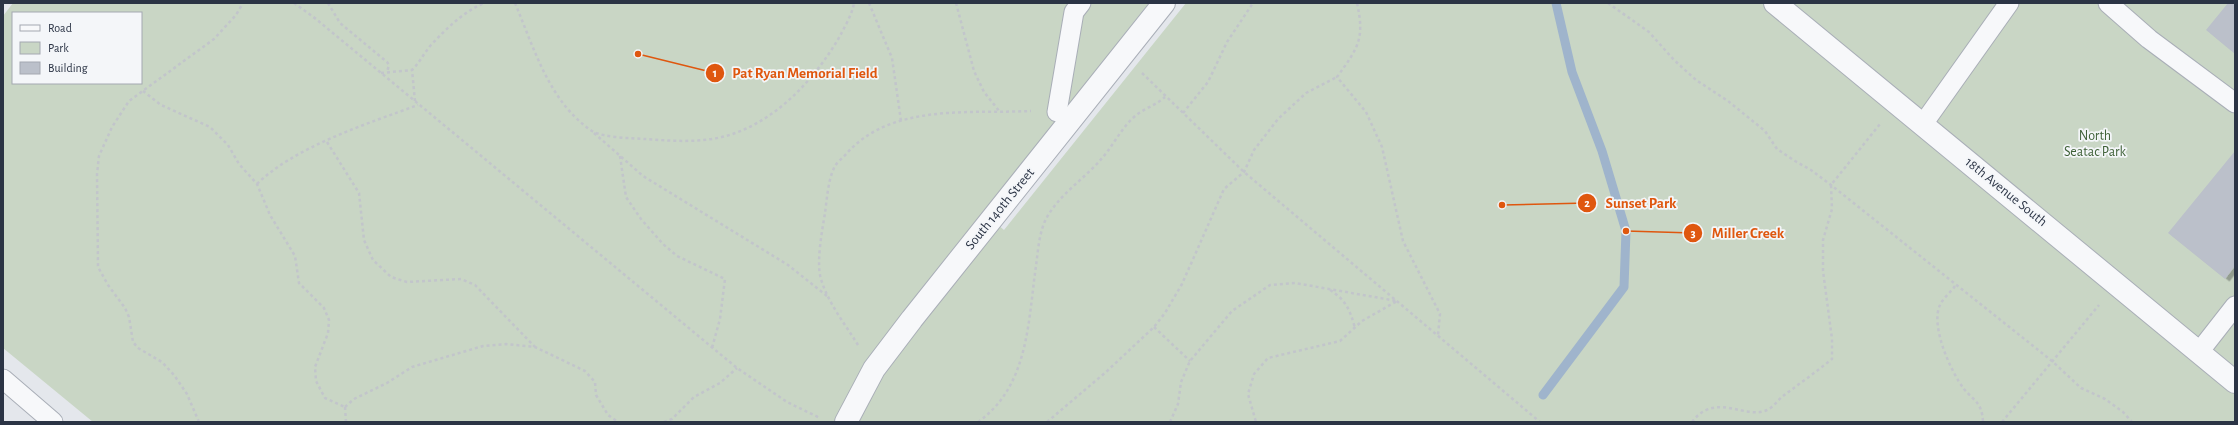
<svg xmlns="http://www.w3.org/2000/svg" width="2238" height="425" font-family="'Alegreya Sans',sans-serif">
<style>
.green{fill:#c9d6c5;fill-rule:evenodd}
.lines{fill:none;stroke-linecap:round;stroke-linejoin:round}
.stream{stroke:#9fb4cc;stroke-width:9}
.building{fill:#bbc0ca;filter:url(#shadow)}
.lane-casing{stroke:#a9aeb7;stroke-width:21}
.street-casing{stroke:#a9aeb7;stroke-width:24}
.path{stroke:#c2c5cb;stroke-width:2.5;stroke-dasharray:3 3;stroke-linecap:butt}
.lane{stroke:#f7f8fa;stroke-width:19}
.street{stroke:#f7f8fa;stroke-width:22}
.labels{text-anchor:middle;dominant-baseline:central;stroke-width:3.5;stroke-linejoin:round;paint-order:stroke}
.park-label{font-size:14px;fill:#3f6138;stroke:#f4f6f9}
.street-label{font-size:14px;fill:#2b3445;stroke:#f4f6f9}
.leader{fill:none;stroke:#df570f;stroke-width:1.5}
.callout-dot{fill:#df570f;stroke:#f4f6f9;stroke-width:1.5}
.mark-label{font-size:12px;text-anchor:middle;font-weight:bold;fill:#fff}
.callout-label{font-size:15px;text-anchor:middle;font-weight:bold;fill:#df570f;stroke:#f4f6f9;stroke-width:3.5;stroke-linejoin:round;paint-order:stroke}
</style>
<defs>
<filter id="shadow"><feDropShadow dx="4.5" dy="2.5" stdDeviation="0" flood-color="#0004"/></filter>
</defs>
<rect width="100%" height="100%" fill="#e4e7ec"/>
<path class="green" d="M13 3H1149L984 213 1004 230 1186 3H2235V422H93L3 348V16ZM13 13H141V83H13Z"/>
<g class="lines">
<polyline class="stream" points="1543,395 1624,287 1626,231 1602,151 1572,72 1556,3"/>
</g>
<g class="building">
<polygon points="2228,3 2235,3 2235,54 2206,30"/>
<polygon points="2235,151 2235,266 2225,279 2168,233"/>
</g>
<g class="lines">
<defs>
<g id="lane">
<polyline points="2108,3 2149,39 2235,103"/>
<polyline points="1057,112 1074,12 1081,3"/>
<polyline points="1923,124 2009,3"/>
<polyline points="2199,352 2235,306"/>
<polyline points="3,379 53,422"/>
</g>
<g id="street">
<polyline points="1775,3 2235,382"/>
<polyline points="846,422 874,369 912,319 1164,3"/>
</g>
</defs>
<use href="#lane" class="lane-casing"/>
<use href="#street" class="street-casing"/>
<g class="path">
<polyline points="294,3 316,19 737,368 787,402 820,418"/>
<polyline points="328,3 340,23 387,62 389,65 387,72"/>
<path d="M515 3C534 48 549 102 592 131 604 138 631 138 645 139 672 141 700 143 726 136 776 122 815 79 840 36 845 26 852 15 854 3"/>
<polyline points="869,3 892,58 901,121"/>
<polyline points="956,3 974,71 984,92 1000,112"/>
<path d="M1357 3C1365 39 1358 48 1337 77L1366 112 1382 147 1403 241 1440 314 1438 335"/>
<polyline points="1608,3 1649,32 1674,60 1696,80 1728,101 1765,131 1777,149 1795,161 1811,170 1831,185 2052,361 2081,388 2105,399 2123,412 2132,422"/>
<polyline points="381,73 412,70"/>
<polyline points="1142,73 1244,172 1540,422"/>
<polyline points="143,91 161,105 210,127 228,145 239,164 257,184 270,215 295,256 299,283 324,308 329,320 328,333 315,367 316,381 325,398 345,407"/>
<path d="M415 101 412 70C420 62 424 53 431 45 447 28 462 13 484 3"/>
<polyline points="1183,113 1208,82 1227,42 1253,3"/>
<polyline points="594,133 643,176 788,265 827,296"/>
<polyline points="327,142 359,193 364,240 373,260 391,277 407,282 461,279 475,285 535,347"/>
<polyline points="620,156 626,197 641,219 663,244 677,256 725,279 720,319 712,348"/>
<path d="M257 184C294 147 369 123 418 105"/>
<path d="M1955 286C1951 292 1943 298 1940 305 1930 326 1951 372 1964 389 1974 401 1982 402 1983 422"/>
<path d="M1330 290C1346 300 1350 310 1355 328"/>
<polyline points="1154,327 1190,361"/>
<path d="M858 345C845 324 828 303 821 279 816 263 822 231 825 213 827 199 828 179 835 166 838 161 844 157 848 152 893 103 971 114 1031 111"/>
<polyline points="345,407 354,399 387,383 412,367 483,346 506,344 535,347 585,371 595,382 596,395 608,415 618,422"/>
<polyline points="345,407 346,422"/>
<polyline points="199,422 187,394 174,375 162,362 138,348 133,342 129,317 125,308 108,285 98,267 97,174 99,156 112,127 129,101 214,39 236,15 243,3"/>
<polyline points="664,422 672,419 694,397 720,383 737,368"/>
<path d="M978 422C1029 386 1028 321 1036 266 1038 251 1039 233 1046 219 1059 194 1086 178 1103 157 1114 144 1121 129 1133 118 1142 109 1155 106 1165 97"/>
<polyline points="1047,422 1106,372 1154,327 1165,313 1182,284 1224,189 1244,172 1254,150 1278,119 1306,93 1337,77"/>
<polyline points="1170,422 1178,404 1181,382 1190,361 1232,311 1270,285 1295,283 1397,301 1362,321 1340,341 1268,358 1254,374 1248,394 1256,422"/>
<path d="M1692 422C1716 390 1747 422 1769 409 1774 406 1778 400 1783 396 1799 384 1816 372 1832 359V339L1823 271V240L1832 209 1831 185 1880 124"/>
<polyline points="2002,422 2099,305"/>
</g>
<use href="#lane" class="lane"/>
<use href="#street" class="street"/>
</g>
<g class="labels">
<g class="park-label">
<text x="2095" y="136">North<tspan x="2095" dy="16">Seatac Park</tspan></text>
</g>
<g class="street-label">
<text transform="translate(2006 192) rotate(39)">18th Avenue South</text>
<text transform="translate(1000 209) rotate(-51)">South 140th Street</text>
</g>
</g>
<path class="leader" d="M638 54L715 73M1502 205L1587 203M1626 231L1693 233"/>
<g class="callout-dot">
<circle cx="638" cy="54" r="4"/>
<circle cx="1502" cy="205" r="4"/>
<circle cx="1626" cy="231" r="4"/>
<circle cx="715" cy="73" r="10"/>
<circle cx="1587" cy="203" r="10"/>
<circle cx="1693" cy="233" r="10"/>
</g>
<g class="mark-label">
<text x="715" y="77">1</text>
<text x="1587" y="207">2</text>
<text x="1693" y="237">3</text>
</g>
<g class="callout-label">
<text x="805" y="78">Pat Ryan Memorial Field</text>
<text x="1641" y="208">Sunset Park</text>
<text x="1748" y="238">Miller Creek</text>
</g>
<rect width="2238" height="425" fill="none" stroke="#2b3445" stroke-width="8"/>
<rect x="12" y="12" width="130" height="72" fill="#f4f6f9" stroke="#a4a8b1"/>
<rect x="20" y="25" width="20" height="6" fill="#f7f8fa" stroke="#a4a8b1"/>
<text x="48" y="32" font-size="12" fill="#2b3445">Road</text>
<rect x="20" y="42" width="20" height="12" fill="#c9d6c5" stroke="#a4a8b1"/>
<text x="48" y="52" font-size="12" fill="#2b3445">Park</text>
<rect x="20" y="62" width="20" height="12" fill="#bbc0ca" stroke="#a4a8b1"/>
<text x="48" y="72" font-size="12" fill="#2b3445">Building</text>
</svg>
